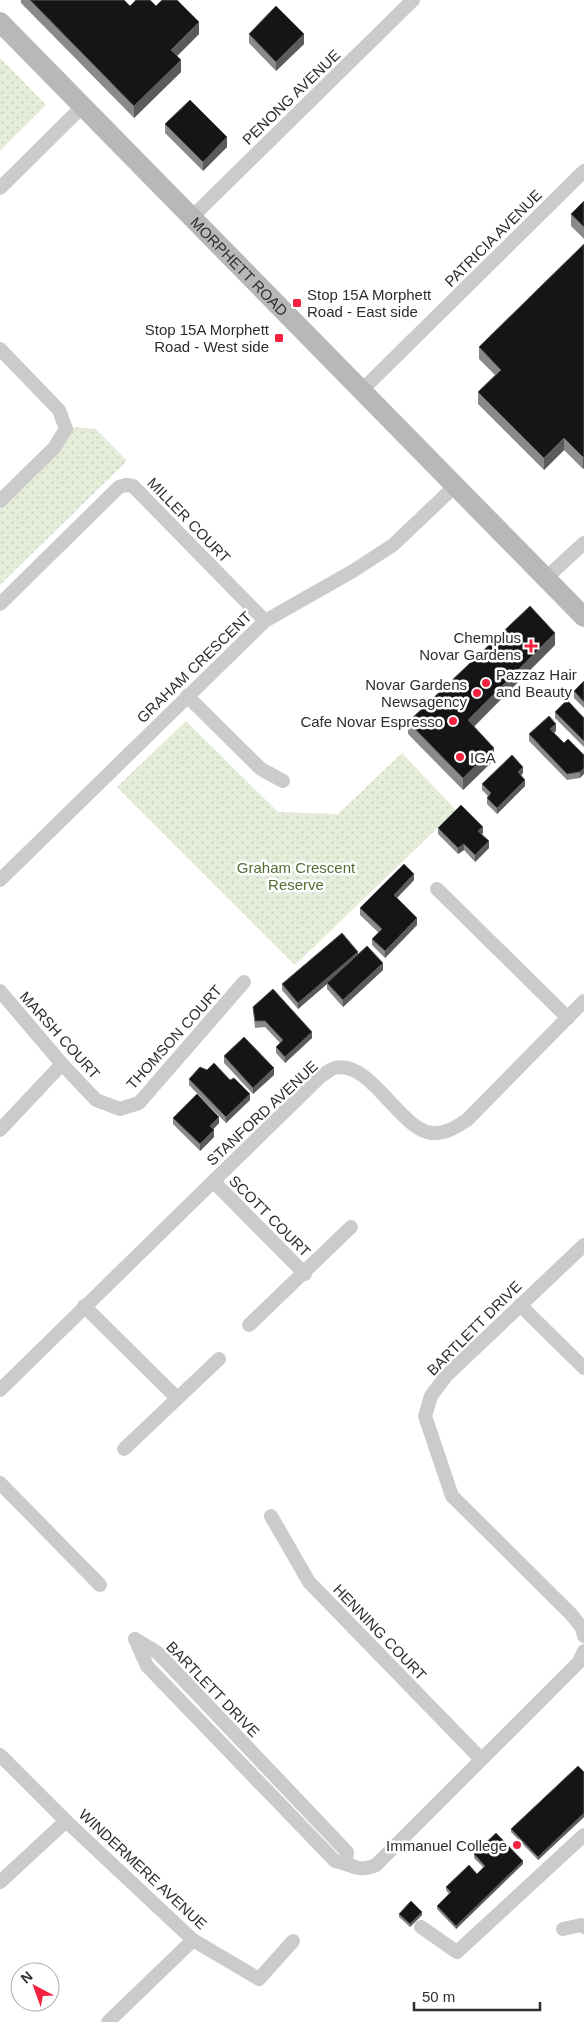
<svg xmlns="http://www.w3.org/2000/svg" width="584" height="2022" font-family="Arial,sans-serif">
<style>
.park{fill:url(#park-dots)}
.lines{fill:none;stroke-linecap:round;stroke-linejoin:round}
.street{stroke:#cbcbcb;stroke-width:14}
.secondary{stroke:#b8b8b8;stroke-width:20}
.wall{fill:#8a8a8a}
.shaded-wall{fill:#5b5b5b}
.building{fill:#151515;stroke:#5b5b5b}
.poi-dot{fill:#f4213f;stroke:#fff;stroke-width:2}
.labels{text-anchor:middle;dominant-baseline:central;stroke-width:5;stroke-linejoin:round;paint-order:stroke}
.street-label{font-size:15px;fill:#2e2e2e;stroke:#fff}
.poi-label{font-size:15px;fill:#2e2e2e;stroke:#fff;text-anchor:end}
.park-label{font-size:15px;fill:#546d37;stroke:#fff}
</style>
<defs>
<pattern id="park-dots" width="8" height="8" patternUnits="userSpaceOnUse" patternTransform="scale(1.25)"><rect width="8" height="8" fill="#e5edda"/><path d="M2 2h.1M6 6h.1" fill="none" stroke="#c5ccbb" stroke-width="1.8" stroke-linecap="round"/></pattern>
</defs>
<rect width="100%" height="100%" fill="#fff"/>
<g class="park">
<polygon points="0,58 46,105 0,151"/>
<polygon points="72,427 96,429 127,461 0,585 0,509 61,449 69,438"/>
<polygon points="186,721 278,812 338,814 402,753 456,810 295,965 117,787"/>
</g>
<g class="lines">
<g class="street">
<polyline points="0,188 83,106"/>
<polyline points="191,218 413,0"/>
<polyline points="0,349 59,410 66,429 54,448 0,501"/>
<polyline points="361,391 584,171"/>
<polyline points="546,578 584,543"/>
<polyline points="0,604 119,487 126,485 133,486 265,621"/>
<polyline points="187,696 261,769 283,781"/>
<polyline points="0,880 265,621 353,571 393,545 455,486"/>
<polyline points="437,889 568,1018"/>
<polyline points="0,991 62,1064 96,1100 120,1109 139,1103 244,982"/>
<polyline points="0,1130 62,1064"/>
<polyline points="213,1181 305,1274"/>
<polyline points="584,1245 446,1376 431,1396 425,1416 452,1496 571,1614 582,1628 584,1636"/>
<polyline points="520,1305 584,1368"/>
<polyline points="84,1306 177,1398"/>
<polyline points="249,1325 351,1227"/>
<path d="M0 1390 321 1076C325 1074 330 1069 335 1068 370 1059 400 1130 432 1133 446 1134 456 1127 467 1120L584 1001"/>
<polyline points="124,1449 219,1359"/>
<polyline points="0,1483 100,1585"/>
<polyline points="271,1516 309,1582 481,1759"/>
<path d="M135 1639 147 1666 335 1861C353 1864 357 1873 376 1865L579 1662 584 1651"/>
<polyline points="135,1639 158,1653 347,1852 346,1863"/>
<polyline points="0,1755 66,1821 193,1940 259,1979 293,1941"/>
<polyline points="0,1882 66,1821"/>
<polyline points="421,1927 457,1952 584,1835"/>
<polyline points="563,1929 581,1925 584,1927"/>
<polyline points="108,2022 193,1940"/>
</g>
<path class="secondary" id="s1" d="M0 22 584 617"/>
</g>
<g class="wall">
<polygon points="21,0 124,0 130,6 156,6 199,34 177,56 181,72 134,118 21,3"/>
<polygon points="249,34 304,44 276,71 249,43"/>
<polygon points="165,124 227,147 203,171 165,133"/>
<polygon points="584,201 584,239 571,226 571,214"/>
<polygon points="584,244 583,469 564,450 544,470 478,404 478,392 495,375 479,359 479,347"/>
<polygon points="555,645 474,727 494,760 463,790 408,734 408,722"/>
<polygon points="584,681 584,708 574,698 574,691"/>
<polygon points="555,712 584,718 584,747 555,718"/>
<polygon points="556,731 554,733 564,743 584,755 580,778 567,780 529,741 529,734"/>
<polygon points="523,773 521,775 525,786 497,814 487,804 487,798 488,796 482,790 482,784"/>
<polygon points="438,828 483,833 482,834 489,848 475,862 464,850 458,854 438,834"/>
<polygon points="414,880 397,898 417,925 385,958 372,945 372,939 379,933 360,915 360,908"/>
<polygon points="358,954 383,970 343,1007 327,989 327,984 298,1009 282,990 282,984"/>
<polygon points="253,1007 312,1038 285,1063 276,1053 276,1047 280,1043 265,1027 255,1028"/>
<polygon points="224,1056 274,1075 253,1094 224,1063"/>
<polygon points="189,1079 230,1080 250,1100 226,1123 189,1085"/>
<polygon points="173,1118 219,1123 213,1129 214,1137 200,1151 173,1124"/>
<polygon points="584,1772 584,1817 538,1860 511,1832 511,1829"/>
<polygon points="474,1854 523,1864 456,1929 437,1909 437,1906 449,1894 446,1890 446,1887 477,1874 483,1867 474,1858"/>
<polygon points="399,1914 422,1915 410,1927 399,1917"/>
</g>
<g class="shaded-wall">
<polygon points="199,22 199,34 171,62 171,50"/>
<polygon points="304,34 304,44 276,71 276,62"/>
<polygon points="181,60 181,72 134,118 134,106"/>
<polygon points="227,137 227,147 203,171 203,162"/>
<polygon points="564,438 564,450 544,470 544,458"/>
<polygon points="584,456 584,468 583,469 583,457"/>
<polygon points="555,633 555,645 468,732 468,720"/>
<polygon points="556,724 556,731 550,736 550,729"/>
<polygon points="494,748 494,760 463,790 463,778"/>
<polygon points="523,767 523,773 518,779 518,772"/>
<polygon points="584,768 584,774 580,778 580,772"/>
<polygon points="525,780 525,786 497,814 497,808"/>
<polygon points="483,827 483,833 478,837 478,831"/>
<polygon points="489,841 489,848 475,862 475,855"/>
<polygon points="464,844 464,850 458,854 458,848"/>
<polygon points="414,874 414,880 394,901 394,895"/>
<polygon points="417,918 417,925 385,958 385,951"/>
<polygon points="358,952 358,958 327,983 327,984 298,1009 298,1003"/>
<polygon points="383,963 383,970 343,1007 343,1000"/>
<polygon points="312,1032 312,1038 285,1063 285,1057"/>
<polygon points="274,1068 274,1075 253,1094 253,1088"/>
<polygon points="250,1094 250,1100 226,1123 226,1117"/>
<polygon points="219,1117 219,1123 210,1133 210,1126"/>
<polygon points="214,1130 214,1137 200,1151 200,1144"/>
<polygon points="584,1813 584,1817 538,1860 538,1857"/>
<polygon points="523,1861 523,1864 456,1929 456,1926"/>
<polygon points="422,1912 422,1915 410,1927 410,1924"/>
</g>
<g class="building">
<polygon points="30,0 124,0 130,6 136,0 150,0 156,6 162,0 177,0 199,22 171,50 181,60 134,106"/>
<polygon points="276,6 304,34 276,62 249,34"/>
<polygon points="190,100 227,137 203,162 165,124"/>
<polygon points="584,201 584,227 571,214"/>
<polygon points="584,244 584,456 583,457 564,438 544,458 478,392 501,370 479,347"/>
<polygon points="530,606 555,633 468,720 494,748 463,778 408,722"/>
<polygon points="584,681 584,702 574,691"/>
<polygon points="567,700 584,718 584,741 555,712"/>
<polygon points="549,716 556,724 550,729 564,743 568,739 584,755 584,768 580,772 567,774 529,734"/>
<polygon points="512,755 523,767 518,772 525,780 497,808 487,798 491,793 482,784"/>
<polygon points="461,805 483,827 478,831 489,841 475,855 464,844 458,848 438,828"/>
<polygon points="404,864 414,874 394,895 417,918 385,951 372,939 382,929 360,908"/>
<polygon points="342,933 358,952 298,1003 282,984"/>
<polygon points="367,946 383,963 343,1000 327,983"/>
<polygon points="273,989 312,1032 285,1057 276,1047 283,1040 265,1021 255,1021 253,1007"/>
<polygon points="244,1037 274,1068 253,1088 224,1056"/>
<polygon points="214,1063 230,1080 234,1078 250,1094 226,1117 189,1079 200,1067 207,1070"/>
<polygon points="197,1094 219,1117 210,1126 214,1130 200,1144 173,1118"/>
<polygon points="578,1766 584,1772 584,1813 538,1857 511,1829"/>
<polygon points="496,1833 523,1861 456,1926 437,1906 451,1892 446,1887 469,1865 477,1874 485,1866 474,1854"/>
<polygon points="411,1901 422,1912 410,1924 399,1914"/>
</g>
<g class="poi-dot">
<rect x="292" y="298" width="10" height="10" rx="2.5"/>
<rect x="274" y="333" width="10" height="10" rx="2.5"/>
<path d="M528.5 638.5h5v5h5v5h-5v5h-5v-5h-5v-5h5z"/>
<circle cx="486" cy="683" r="5"/>
<circle cx="477" cy="693" r="5"/>
<circle cx="453" cy="721" r="5"/>
<circle cx="460" cy="757" r="5"/>
<circle cx="517" cy="1845" r="5"/>
</g>
<g class="labels">
<g class="street-label">
<text transform="translate(291 97) rotate(-44)">PENONG AVENUE</text>
<text transform="translate(493 238) rotate(-45)">PATRICIA AVENUE</text>
<text stroke="none"><textPath href="#s1" startOffset="342">MORPHETT ROAD</textPath></text>
<text transform="translate(189 520) rotate(46)">MILLER COURT</text>
<text transform="translate(194 667) rotate(-44)">GRAHAM CRESCENT</text>
<text transform="translate(60 1035) rotate(48)">MARSH COURT</text>
<text transform="translate(174 1037) rotate(-48)">THOMSON COURT</text>
<text transform="translate(262 1113) rotate(-43)">STANFORD AVENUE</text>
<text transform="translate(270 1216) rotate(45)">SCOTT COURT</text>
<text transform="translate(474 1328) rotate(-45)">BARTLETT DRIVE</text>
<text transform="translate(380 1632) rotate(46)">HENNING COURT</text>
<text transform="translate(213 1689) rotate(46)">BARTLETT DRIVE</text>
<text transform="translate(143 1869) rotate(43)">WINDERMERE AVENUE</text>
</g>
<g class="poi-label">
<text x="307" y="294" text-anchor="start">Stop 15A Morphett<tspan x="307" dy="17">Road - East side</tspan></text>
<text x="269" y="329">Stop 15A Morphett<tspan x="269" dy="17">Road - West side</tspan></text>
<text x="521" y="637">Chemplus<tspan x="521" dy="17">Novar Gardens</tspan></text>
<text x="496" y="674" text-anchor="start">Pazzaz Hair<tspan x="496" dy="17">and Beauty</tspan></text>
<text x="467" y="684">Novar Gardens<tspan x="467" dy="17">Newsagency</tspan></text>
<text x="443" y="721">Cafe Novar Espresso</text>
<text x="470" y="757" text-anchor="start">IGA</text>
<text x="507" y="1845">Immanuel College</text>
</g>
<g class="park-label">
<text x="296" y="867">Graham Crescent<tspan x="296" dy="17">Reserve</tspan></text>
</g>
</g>
<g transform="translate(35 1987) rotate(319)"><circle r="24" fill="#ffffff" stroke="#ababab"/>
<path d="M0-4L9 19L0 12L-9 19Z" fill="#f4213f"/>
<text y="-8" font-size="14" font-weight="bold" text-anchor="middle" fill="#2e2e2e">N</text>
</g>
<path d="M414 2002v8h126v-8" fill="none" stroke="#2e2e2e" stroke-width="2.5"/>
<text x="422" y="2002" font-size="15" fill="#2e2e2e" stroke="#ffffff" stroke-width="4" paint-order="stroke">50 m</text>
</svg>
